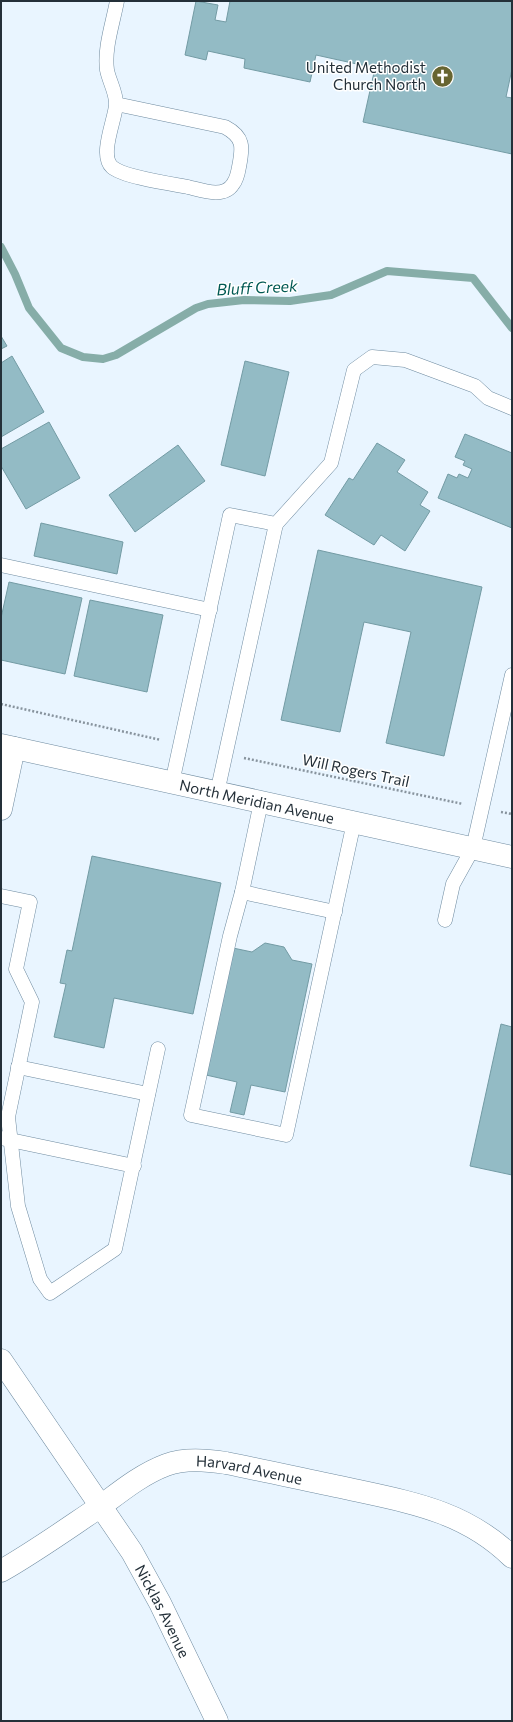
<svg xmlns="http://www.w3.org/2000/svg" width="513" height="1722" font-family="Commissioner,sans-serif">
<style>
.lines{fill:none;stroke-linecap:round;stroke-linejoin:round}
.stream{stroke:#86ada8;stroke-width:8}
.building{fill:#93bbc5;stroke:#739ba4}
.service-casing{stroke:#6f8ba0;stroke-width:15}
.minor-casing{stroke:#6f8ba0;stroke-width:23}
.secondary-casing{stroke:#6f8ba0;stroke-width:23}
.path{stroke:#88949e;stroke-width:2.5;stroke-dasharray:2 2;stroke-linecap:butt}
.service{stroke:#fff;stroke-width:14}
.minor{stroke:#fff;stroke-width:22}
.secondary{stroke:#fff;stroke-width:22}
.labels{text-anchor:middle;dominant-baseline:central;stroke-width:3;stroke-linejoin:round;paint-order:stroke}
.poi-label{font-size:15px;fill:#243039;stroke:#fff;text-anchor:end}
.street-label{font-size:15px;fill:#243039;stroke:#fff}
.water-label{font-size:16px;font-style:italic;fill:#005953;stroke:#fff}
</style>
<rect width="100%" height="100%" fill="#e9f5ff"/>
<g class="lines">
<polyline class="stream" points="1,247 15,274 29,308 61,348 83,357 103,359 116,355 196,308 208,304 244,300 290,301 331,295 387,271 473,278 512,328"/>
</g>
<g class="building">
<polygon points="196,1 218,5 215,20 226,22 230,1 512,1 512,69 506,97 512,98 512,154 363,122 375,68 316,55 310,82 244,68 245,59 208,51 206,60 185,55"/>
<polygon points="1,336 7,346 1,349"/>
<polygon points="12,356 44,412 1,437 1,363"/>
<polygon points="245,361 289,372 265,476 221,465"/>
<polygon points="49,422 80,478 26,509 1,466 1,449"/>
<polygon points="465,434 512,453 512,528 438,498 448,474 457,478 459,474 468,478 472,469 463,465 465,461 455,457"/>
<polygon points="377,443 405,460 397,472 428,492 420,505 430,511 405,551 381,535 374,545 325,515 349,478 353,480"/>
<polygon points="178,445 205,481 135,532 109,495"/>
<polygon points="41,523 123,542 117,574 34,556"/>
<polygon points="318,550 482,587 444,756 386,743 411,632 364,622 340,732 281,720"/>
<polygon points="9,582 82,598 65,674 1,660 1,618"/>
<polygon points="90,600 163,615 147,692 74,676"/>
<polygon points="92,856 221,883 193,1014 114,998 104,1048 54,1037 66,984 60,983 67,950 72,951"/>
<polygon points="265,943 284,947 292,960 312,964 285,1092 251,1085 244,1115 230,1112 237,1082 206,1075 233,948 252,952"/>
<polygon points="501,1024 512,1027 512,1175 470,1166"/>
</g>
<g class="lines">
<defs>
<g id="service">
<path d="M116 104 225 127C244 137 243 147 239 167 238 173 237 179 233 184 224 199 201 190 188 187 172 184 123 177 112 167 99 155 115 120 116 105 117 94 109 81 107 70 104 48 113 23 117 1"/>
<polyline points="1,565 210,610"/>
<polyline points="172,783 230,515 276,524 331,463 354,370 372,357 405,360 475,386 488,398 512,408"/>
<polyline points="217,793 276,524"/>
<polyline points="261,802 242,892 230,936 191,1115 286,1135 354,822"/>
<polyline points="242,892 335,912"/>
<polyline points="1,896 30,902 16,969 32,1002 8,1117 18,1206 40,1279 50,1293 115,1249 158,1049"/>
<polyline points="445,920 453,884 473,848 512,675"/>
<polyline points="18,1067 148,1094"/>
<polyline points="1,1138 134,1166"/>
</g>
<g id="minor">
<polyline points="1,809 14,748"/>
<path id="s1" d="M1 1360 132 1552 160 1603 217 1721"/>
<path id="s2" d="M1 1571C36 1551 68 1528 101 1506 121 1491 142 1474 166 1465 185 1458 206 1460 226 1463 266 1471 306 1480 345 1488 408 1502 464 1510 512 1557"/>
</g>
<g id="secondary">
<path id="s3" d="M1 745 512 857"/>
</g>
</defs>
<use href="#service" class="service-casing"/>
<use href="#minor" class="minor-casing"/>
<use href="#secondary" class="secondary-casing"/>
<g class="path">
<polyline points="1,704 161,740"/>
<polyline points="244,758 463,804"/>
<polyline points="501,812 512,814"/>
</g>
<use href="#service" class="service"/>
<use href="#minor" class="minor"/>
<use href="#secondary" class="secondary"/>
</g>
<defs>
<symbol id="church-disc" viewBox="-11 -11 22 22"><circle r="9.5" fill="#676531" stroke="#fff"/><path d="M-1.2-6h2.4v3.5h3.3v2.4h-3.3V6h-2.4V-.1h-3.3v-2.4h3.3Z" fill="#fff"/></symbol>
</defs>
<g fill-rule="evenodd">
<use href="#church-disc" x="430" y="64" width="25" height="25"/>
</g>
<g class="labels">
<g class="poi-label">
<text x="426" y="67">United Methodist<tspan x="426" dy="17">Church North</tspan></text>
</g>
<g class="street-label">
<text transform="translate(356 770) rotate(12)">Will Rogers Trail</text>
<text stroke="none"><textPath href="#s3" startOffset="262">North Meridian Avenue</textPath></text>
<text stroke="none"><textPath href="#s2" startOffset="281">Harvard Avenue</textPath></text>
<text stroke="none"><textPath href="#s1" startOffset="299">Nicklas Avenue</textPath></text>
</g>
<g class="water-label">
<text transform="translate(257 287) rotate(-3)">Bluff Creek</text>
</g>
</g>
<rect width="513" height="1722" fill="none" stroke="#243039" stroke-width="4"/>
</svg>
